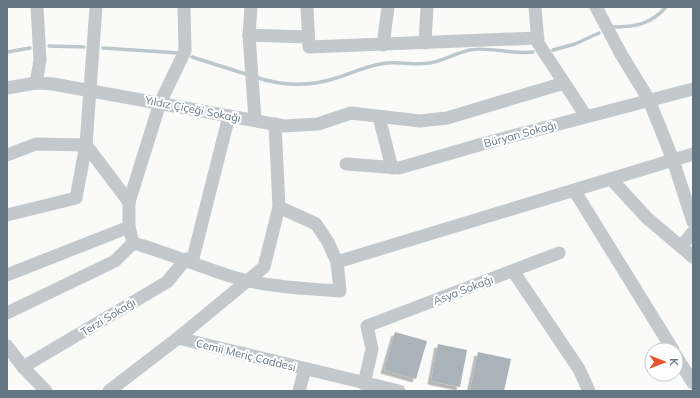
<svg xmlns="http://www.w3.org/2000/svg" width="700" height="398" font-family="Mulish,sans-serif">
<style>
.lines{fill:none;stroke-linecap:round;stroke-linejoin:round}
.stream{stroke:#bbc7cb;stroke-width:3.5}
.building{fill:#aab3b9;filter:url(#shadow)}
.minor{stroke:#c3c8cc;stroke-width:13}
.labels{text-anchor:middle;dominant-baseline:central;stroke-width:4;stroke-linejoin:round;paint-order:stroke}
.street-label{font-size:11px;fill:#657683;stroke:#fff}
</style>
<defs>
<filter id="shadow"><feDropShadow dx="-3.5" dy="3.5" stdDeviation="0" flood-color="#0004"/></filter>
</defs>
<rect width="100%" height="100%" fill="#fafaf8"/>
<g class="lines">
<g class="stream">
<path d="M613 27C636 27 651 24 666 7"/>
<polyline points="49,46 84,47"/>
<polyline points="103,48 179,53"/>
<polyline points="553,50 575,44 599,33"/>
<polyline points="7,52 30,48"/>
<polyline points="192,57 249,75"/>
<path d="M255 77C282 86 309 87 336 78 351 73 365 67 380 64 396 60 413 66 429 63 443 61 455 53 470 50 490 46 512 55 533 52"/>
</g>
</g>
<g class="building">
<polygon points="395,332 427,341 416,379 384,370"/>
<polygon points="438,344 467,350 460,387 431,381"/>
<polygon points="478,352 511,359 504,391 470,390"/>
</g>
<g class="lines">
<g class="minor">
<polyline points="251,7 249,35 255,120"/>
<polyline points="307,7 309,47 538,38"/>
<polyline points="535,7 538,43 586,116"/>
<polyline points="596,7 621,54 649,100 673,160 693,222"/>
<polyline points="249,35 308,37"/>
<polyline points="425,43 427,7"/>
<polyline points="383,45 388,7"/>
<polyline points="36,83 40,60 37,7"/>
<polyline points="7,88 36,83 53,84 284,126 318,124 351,113 420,121 447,118 564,83"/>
<polyline points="379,117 392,168"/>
<path d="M86 145 129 202V227L133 243C170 253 204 269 240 279 271 287 309 289 340 291L337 262 328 242 316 224 279 207 275 124"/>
<polyline points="7,155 36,144 86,145"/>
<polyline points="346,164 399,168 486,143 693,89"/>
<polyline points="611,179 647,218 693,257"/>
<polyline points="574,190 673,350"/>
<polyline points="129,202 160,103 185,51 184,7"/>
<polyline points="7,215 76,198 86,145 96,7"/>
<polyline points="681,247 693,232"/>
<polyline points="192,262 229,116"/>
<polyline points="337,262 693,154"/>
<polyline points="513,271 579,369 589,391"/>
<polyline points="7,275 129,227"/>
<polyline points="7,313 115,261 133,243"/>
<polyline points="178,338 264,267 279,207"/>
<polyline points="7,346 23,367 46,391"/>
<polyline points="676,356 693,383"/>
<polyline points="23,367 167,282 186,259"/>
<polyline points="364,384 372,349 367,326 559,253"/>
<polyline points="109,391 178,338 399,391"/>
<polyline points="299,391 305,369"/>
</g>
</g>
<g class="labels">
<g class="street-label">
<text transform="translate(193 109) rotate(11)">Yıldız Çiçeği Sokağı</text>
<text transform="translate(520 134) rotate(-15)">Büryan Sokağı</text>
<text transform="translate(463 290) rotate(-21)">Asya Sokağı</text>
<text transform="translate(108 317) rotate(-31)">Terzi Sokağı</text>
<text transform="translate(246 355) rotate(14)">Cemii Meriç Caddesi</text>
</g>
</g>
<rect width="700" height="398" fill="none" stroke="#657683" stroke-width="16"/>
<g transform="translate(664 362) rotate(90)"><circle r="19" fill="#ffffff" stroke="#c1c8cd"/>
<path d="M0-3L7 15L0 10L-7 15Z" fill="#e4572e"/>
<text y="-6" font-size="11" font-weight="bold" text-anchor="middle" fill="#657683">K</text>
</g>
</svg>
